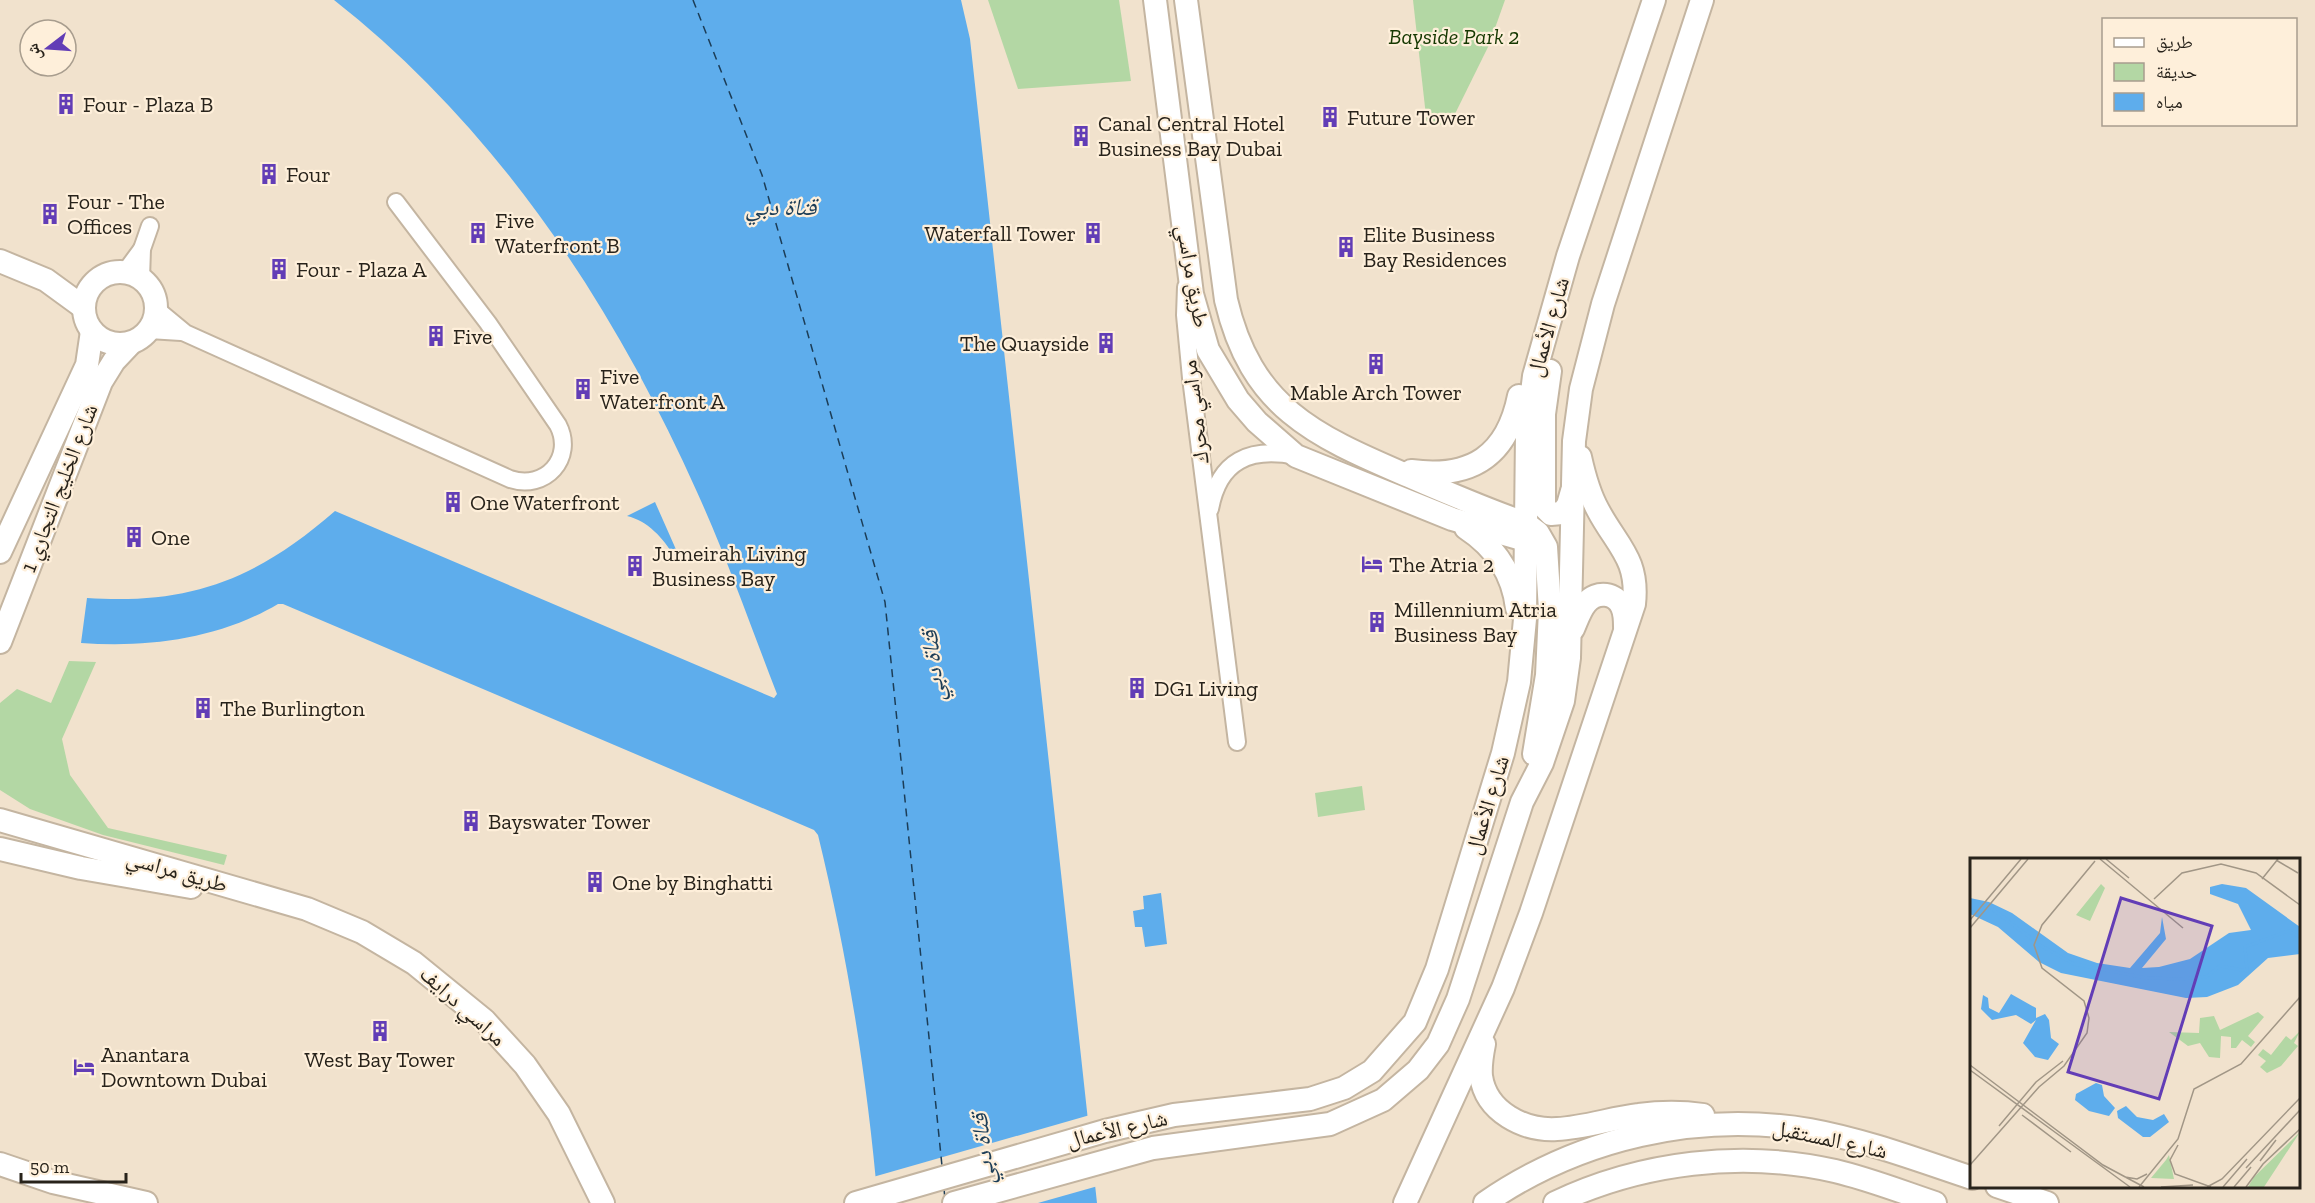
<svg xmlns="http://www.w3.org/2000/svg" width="2315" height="1203" viewBox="0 0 2315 1203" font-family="'Zilla Slab','Noto Naskh Arabic',serif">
	<rect width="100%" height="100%" fill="#f1e2cd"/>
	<g fill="#b3d7a4">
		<polygon points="988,0 1119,0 1131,81 1018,89"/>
		<polygon points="1413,0 1505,0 1489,45 1450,124 1427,125"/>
		<polygon points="69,661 96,662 62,739 70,775 108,828 227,855 224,865 103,835 30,809 0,790 0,703 17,689 51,703"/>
		<polygon points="1362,786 1365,810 1318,817 1315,793"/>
	</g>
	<g fill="#5eadec">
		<path d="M334,0H961L970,39L1097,1203H878C867,1077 848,958 818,835L814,830L283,604H278C219,639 148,648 81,643L87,598C190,605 257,579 335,511L774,698L777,694C751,627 727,558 697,492C613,304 497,128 334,0Z"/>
		<path d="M655,502L678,554L674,556C663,538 648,521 627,516Z"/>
		<polygon points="1161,893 1167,944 1145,947 1142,927 1135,927 1133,911 1144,909 1143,896"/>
	</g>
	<polygon fill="#f1e2cd" points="1090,1115 1098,1186 1038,1203 875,1203 873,1177"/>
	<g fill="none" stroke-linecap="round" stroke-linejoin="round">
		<g stroke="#1c3d57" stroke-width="1.5" stroke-dasharray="8 6" stroke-linecap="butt">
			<polyline points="693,0 762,175 885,602 942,1166"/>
			<polyline points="944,1189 945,1199"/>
		</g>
		<defs>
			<g id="street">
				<polyline points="125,272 142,249"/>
				<polyline points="141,279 142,249 150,226"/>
				<polyline points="1186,287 1185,315 1191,378 1237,742"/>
				<path d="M156,309L185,333L510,479C545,491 575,458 558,425L488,323L396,202"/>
				<polyline points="149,330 181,332"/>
				<path d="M1210,509C1219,460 1250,447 1296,456"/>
			</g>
			<g id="secondary">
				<polyline points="1155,0 1192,294 1208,350 1238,400 1257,422 1296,456 1452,519 1525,540 1538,539"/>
				<path d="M1186,0L1226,300C1251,407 1313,435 1406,475C1446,492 1484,509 1525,523L1538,533L1546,547L1550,610L1547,675L1534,754"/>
				<polyline points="0,261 46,280 83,307"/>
				<circle cx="120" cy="308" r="36"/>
				<polyline points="1550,371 1544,414 1544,507 1551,514 1562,513 1568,505 1572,491"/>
				<path d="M1411,471C1471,479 1507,456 1519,396"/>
				<path d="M1466,528C1495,547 1513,574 1517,608"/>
				<polyline points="0,552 87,365 92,331"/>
				<path d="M1573,629C1577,620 1580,610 1586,603C1597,590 1616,593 1622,607C1625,613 1625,620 1625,627"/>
				<polyline points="0,642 101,382 114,361 131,343"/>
				<polyline points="0,820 307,909 362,932 414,963 484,1020 525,1065 559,1114 603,1203"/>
				<polyline points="0,849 81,868 191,887"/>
				<path d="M1484,1044C1482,1054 1480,1065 1481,1076C1486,1112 1524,1131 1557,1129C1584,1128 1612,1118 1639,1115C1661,1112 1682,1112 1703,1115"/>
				<polyline points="0,1164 53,1182 146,1203"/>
				<polyline points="1997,1186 2047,1203"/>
				<polyline points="856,1203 1105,1131 1174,1115 1310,1099 1344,1088 1372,1071 1415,1022 1437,969 1503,753 1519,682 1525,619 1527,433 1534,376 1568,256 1654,0"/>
				<polyline points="954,1203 1153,1148 1330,1124 1383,1100 1418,1070 1438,1044 1458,999 1522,802 1542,763 1563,701 1569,658 1574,441 1581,389 1603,304 1702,0"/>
				<path d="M1405,1203L1503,988L1531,913L1634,604C1639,559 1617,546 1598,510C1589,494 1584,475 1580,457"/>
				<path d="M1485,1203C1579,1138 1697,1111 1810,1130C1865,1140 1918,1160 1972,1178"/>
				<path d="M1555,1203C1641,1162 1742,1150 1835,1171C1869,1179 1902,1192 1935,1203"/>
			</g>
		</defs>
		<use href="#street" stroke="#c4b5a1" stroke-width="20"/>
		<use href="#secondary" stroke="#c4b5a1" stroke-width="26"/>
		<use href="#street" stroke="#fff" stroke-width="16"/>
		<use href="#secondary" stroke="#fff" stroke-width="22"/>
	</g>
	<defs>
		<symbol id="building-bare" viewBox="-9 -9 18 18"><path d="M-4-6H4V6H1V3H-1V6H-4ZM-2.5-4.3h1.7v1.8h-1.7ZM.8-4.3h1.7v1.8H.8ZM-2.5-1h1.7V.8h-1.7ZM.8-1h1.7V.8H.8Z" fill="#623db6" stroke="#feefda" stroke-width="2.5" paint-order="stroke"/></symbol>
		<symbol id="hotel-bare" viewBox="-9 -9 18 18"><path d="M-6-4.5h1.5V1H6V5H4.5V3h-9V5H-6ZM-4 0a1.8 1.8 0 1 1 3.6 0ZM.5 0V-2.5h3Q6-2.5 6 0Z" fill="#623db6" stroke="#feefda" stroke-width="2.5" paint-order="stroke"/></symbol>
	</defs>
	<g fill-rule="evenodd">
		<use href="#building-bare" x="51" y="89" width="30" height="30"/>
		<use href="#building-bare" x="1315" y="102" width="30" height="30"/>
		<use href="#building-bare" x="1066" y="121" width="30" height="30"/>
		<use href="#building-bare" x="254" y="159" width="30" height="30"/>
		<use href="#building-bare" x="35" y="199" width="30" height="30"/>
		<use href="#building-bare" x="463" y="218" width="30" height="30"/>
		<use href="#building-bare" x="1078" y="218" width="30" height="30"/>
		<use href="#building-bare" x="1331" y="232" width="30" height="30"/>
		<use href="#building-bare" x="264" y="254" width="30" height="30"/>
		<use href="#building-bare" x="421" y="321" width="30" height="30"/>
		<use href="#building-bare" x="1091" y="328" width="30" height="30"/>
		<use href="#building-bare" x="1361" y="349" width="30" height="30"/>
		<use href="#building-bare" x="568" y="374" width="30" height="30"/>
		<use href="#building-bare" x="438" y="487" width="30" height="30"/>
		<use href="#building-bare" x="119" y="522" width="30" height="30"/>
		<use href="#hotel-bare" x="1357" y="549" width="30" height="30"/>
		<use href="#building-bare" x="620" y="551" width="30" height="30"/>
		<use href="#building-bare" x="1362" y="607" width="30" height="30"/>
		<use href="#building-bare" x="1122" y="673" width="30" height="30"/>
		<use href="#building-bare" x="188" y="693" width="30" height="30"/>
		<use href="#building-bare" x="456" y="806" width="30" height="30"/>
		<use href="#building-bare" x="580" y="867" width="30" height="30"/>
		<use href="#building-bare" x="365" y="1016" width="30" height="30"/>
		<use href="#hotel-bare" x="69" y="1052" width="30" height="30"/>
	</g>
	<g text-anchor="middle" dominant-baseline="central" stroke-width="4.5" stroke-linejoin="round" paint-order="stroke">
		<g font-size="22" font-style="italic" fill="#163902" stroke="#feefda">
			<text x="1454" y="36">Bayside Park 2</text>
		</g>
		<g font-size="22" fill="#28231b" stroke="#feefda" text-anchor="start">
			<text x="83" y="104">Four - Plaza B</text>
			<text x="1347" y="117">Future Tower</text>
			<text x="1098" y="123">Canal Central Hotel<tspan x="1098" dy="25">Business Bay Dubai</tspan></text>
			<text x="286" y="174">Four</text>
			<text x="67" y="201">Four - The<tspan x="67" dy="25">Offices</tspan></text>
			<text x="495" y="220">Five<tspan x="495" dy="25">Waterfront B</tspan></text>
			<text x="1076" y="233" text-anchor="end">Waterfall Tower</text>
			<text x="1363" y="234">Elite Business<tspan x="1363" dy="25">Bay Residences</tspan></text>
			<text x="296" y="269">Four - Plaza A</text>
			<text x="453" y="336">Five</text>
			<text x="1089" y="343" text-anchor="end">The Quayside</text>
			<text x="600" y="376">Five<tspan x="600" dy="25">Waterfront A</tspan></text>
			<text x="1376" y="392" text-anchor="middle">Mable Arch Tower</text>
			<text x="470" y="502">One Waterfront</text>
			<text x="151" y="537">One</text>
			<text x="652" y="553">Jumeirah Living<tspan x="652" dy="25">Business Bay</tspan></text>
			<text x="1389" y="564">The Atria 2</text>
			<text x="1394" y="609">Millennium Atria<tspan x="1394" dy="25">Business Bay</tspan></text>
			<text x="1154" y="688">DG1 Living</text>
			<text x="220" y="708">The Burlington</text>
			<text x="488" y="821">Bayswater Tower</text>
			<text x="612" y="882">One by Binghatti</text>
			<text x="101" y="1054">Anantara<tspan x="101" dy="25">Downtown Dubai</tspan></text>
			<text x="380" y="1059" text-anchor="middle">West Bay Tower</text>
		</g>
		<g font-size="22" fill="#28231b" stroke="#feefda">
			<text transform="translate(1193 276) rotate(80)">طريق مراسي</text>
			<text transform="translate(1548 327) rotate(-74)">شارع الأعمال</text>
			<text transform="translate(1195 412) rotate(-97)">مراسي محرك</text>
			<text transform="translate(59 488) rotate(-69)">شارع الخليج التجاري 1</text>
			<text transform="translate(1487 805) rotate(-73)">شارع الأعمال</text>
			<text transform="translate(177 871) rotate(16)">طريق مراسي</text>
			<text transform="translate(463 1006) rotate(42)">مراسي درايف</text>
			<text transform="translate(1117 1129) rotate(-13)">شارع الأعمال</text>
			<text transform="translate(1830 1139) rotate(12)">شارع المستقبل</text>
		</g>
		<g font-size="24" font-style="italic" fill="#1c3d57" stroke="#feefda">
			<text x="781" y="206">قناة دبي</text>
			<text transform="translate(932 666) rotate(-96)">قناة دبي</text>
			<text transform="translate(982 1149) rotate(-96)">قناة دبي</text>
		</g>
	</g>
	<g transform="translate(1970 858)">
		<rect width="330" height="330" fill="#f1e2cd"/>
		<path d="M131,26L135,30L120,63L106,57ZM288,154L294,159L278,178L285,184L281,189L272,182L266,190H261V179L251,178L250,200L239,199L230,185L218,188L199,174L229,175L230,160L244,158L250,172ZM330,173L324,185L328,188L311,208L297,215L290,209L296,203L288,197L293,191L301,197L316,178L321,182ZM330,274L294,329H278L284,319ZM199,297L204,321L181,320L196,302Z" fill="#b3d7a4"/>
		<path d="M252,26L276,30L330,69V96L298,100L268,127L237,139L216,140L91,115L69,104L28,69L0,56V40L19,44L42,55L98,95L127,105L160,110L190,75L192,59L196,81L172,110L189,109L220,101L259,75L281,72L268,46L240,36V29ZM41,136L66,150V160L75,156L79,162L81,180L89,186L78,202L65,199L53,185L66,162L61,166L46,157L22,162L11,151L13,137L18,140L19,150L29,155ZM126,225L132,227L134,238L145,250L139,258L119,253L105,242L106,236ZM156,248L167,259L183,262L194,256L199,264L180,279H173L148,260L147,253Z" fill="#5eadec"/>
		<path fill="none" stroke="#5eadec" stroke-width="3" d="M21,50L62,81M68,86L104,106L176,120L211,121L236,119L250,108L277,113L275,89L318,73L330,79"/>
		<path fill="none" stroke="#a19686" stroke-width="1.5" d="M130,1L213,70M136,1L159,20M306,2L328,15M292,21L308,1M184,41L212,15L251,6L286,15L330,47M0,62L51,1M0,70L58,1M0,207L133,307L174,329M0,212L160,329M52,257L101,294M29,268L66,224L93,203M208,287L200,302L205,316L241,329M290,303L306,282M0,307L69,229L94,208L117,175L119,160L114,143L72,110L64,87L72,67L125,3M276,310L330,252M155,319L167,321L177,316M169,329L208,281L224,231L271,206L330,139M191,329L223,327M237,329L252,321L330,240M253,329L277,301M264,329L281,309M276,329L293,306L330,271"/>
		<path fill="#623db6" fill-opacity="0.15" stroke="#623db6" stroke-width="3" d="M151,40L242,68L189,241L98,214Z"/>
		<rect width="330" height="330" fill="none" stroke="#28231b" stroke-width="3"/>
	</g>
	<rect x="2102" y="18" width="195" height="108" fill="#feefda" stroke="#a89d8e" stroke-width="1.5"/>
	<rect x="2114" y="38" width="30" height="9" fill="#ffffff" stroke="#a89d8e" stroke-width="1.5"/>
	<text x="2156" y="48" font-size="18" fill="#28231b">طريق</text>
	<rect x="2114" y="63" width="30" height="18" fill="#b3d7a4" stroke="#a89d8e" stroke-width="1.5"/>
	<text x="2156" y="78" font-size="18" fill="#28231b">حديقة</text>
	<rect x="2114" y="93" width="30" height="18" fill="#5eadec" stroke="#a89d8e" stroke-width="1.5"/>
	<text x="2156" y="108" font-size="18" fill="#28231b">مياه</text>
	<g transform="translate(48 48) rotate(253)"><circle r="28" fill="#feefda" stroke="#a89d8e" stroke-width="1.5"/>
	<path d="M0-4.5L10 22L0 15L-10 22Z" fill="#623db6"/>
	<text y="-9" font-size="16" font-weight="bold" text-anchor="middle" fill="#28231b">ش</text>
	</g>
	<path d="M21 1173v9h105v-9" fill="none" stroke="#28231b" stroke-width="3"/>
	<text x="30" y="1173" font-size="18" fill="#28231b" stroke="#feefda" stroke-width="4.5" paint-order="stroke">50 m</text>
</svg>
